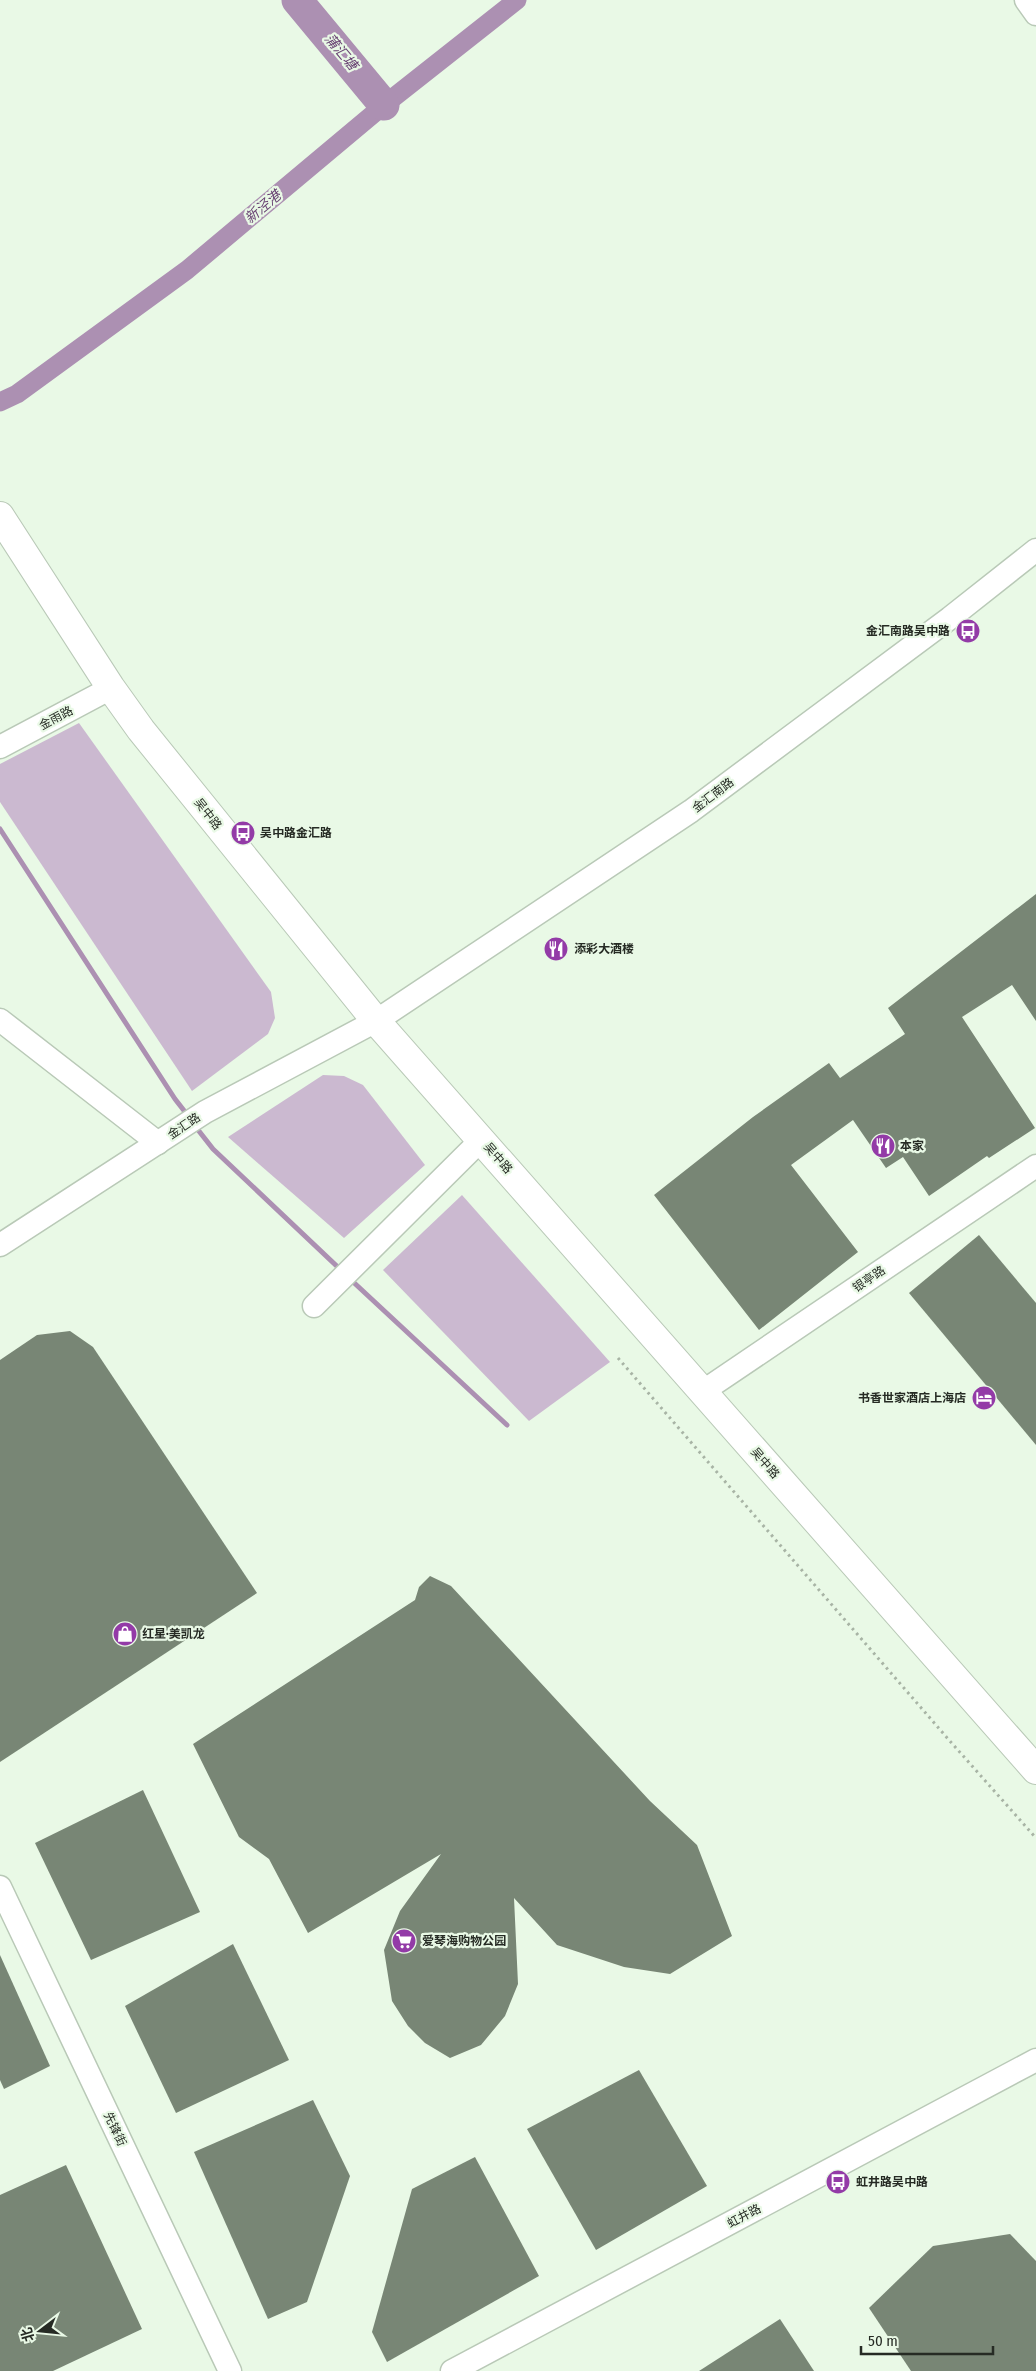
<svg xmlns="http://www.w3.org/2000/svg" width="1036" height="2371" viewBox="0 0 1036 2371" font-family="'Fira Sans Condensed','Noto Sans SC',sans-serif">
	<rect width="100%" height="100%" fill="#e9f9e6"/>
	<g fill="#cbb9d0">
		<polygon points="79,723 271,992 275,1018 268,1034 192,1091 0,802 0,764"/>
		<polygon points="323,1075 344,1076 363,1085 425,1165 344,1238 228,1137"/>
		<polygon points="462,1195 610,1362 529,1421 383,1270"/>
	</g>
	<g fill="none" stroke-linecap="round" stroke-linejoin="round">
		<g stroke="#ac90b2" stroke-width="5">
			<polyline points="0,829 175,1099 189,1117"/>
			<polyline points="195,1126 213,1149 342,1271"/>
			<polyline points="350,1279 507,1425"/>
		</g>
		<polyline stroke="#ac90b2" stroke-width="19" points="0,402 17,394 187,270 384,105 517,0"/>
		<polyline stroke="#ac90b2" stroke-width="31" points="297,0 384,105"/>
	</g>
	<g fill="#788675">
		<polygon points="1036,894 1036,1021 1012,985 962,1017 1035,1128 989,1158 987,1156 929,1196 903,1157 886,1168 853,1120 791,1165 858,1252 759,1330 654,1195 753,1117 829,1063 840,1078 905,1034 888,1008"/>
		<polygon points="979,1235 1036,1303 1036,1445 909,1293"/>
		<polygon points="70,1331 93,1347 257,1593 0,1762 0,1360 37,1335"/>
		<polygon points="430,1576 451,1586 650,1801 697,1845 732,1936 670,1974 624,1967 557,1945 514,1898 518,1984 505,2016 481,2045 450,2058 425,2043 408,2026 392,2001 384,1950 400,1911 441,1854 308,1933 269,1859 239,1837 193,1744 415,1600 419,1587"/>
		<polygon points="143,1790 200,1912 91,1960 35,1843"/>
		<polygon points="233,1944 289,2060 176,2113 125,2006"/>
		<polygon points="0,1955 50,2066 4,2089 0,2080"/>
		<polygon points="639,2070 707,2186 596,2250 527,2129"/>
		<polygon points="313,2100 350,2176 307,2302 268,2319 194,2152"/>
		<polygon points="475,2157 539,2276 387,2362 372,2332 412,2189"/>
		<polygon points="66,2165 142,2329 53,2371 0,2371 0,2195"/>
		<polygon points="1010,2234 1036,2261 1036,2371 911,2371 869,2308 933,2246"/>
		<polygon points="780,2319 814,2371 699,2371"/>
	</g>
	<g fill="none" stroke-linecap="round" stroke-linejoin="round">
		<defs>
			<g id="minor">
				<polyline points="1026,0 1036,14"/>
				<polyline points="0,747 111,688"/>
				<polyline points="0,1020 158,1143"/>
				<polyline points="0,1245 205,1112 376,1021 691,811 950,618 1036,550"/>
				<polyline points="314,1306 482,1139"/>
				<polyline points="702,1392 1036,1166"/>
				<polyline points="0,1887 230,2371"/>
				<polyline points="452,2371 1036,2060"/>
			</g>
			<polyline id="major" points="0,516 111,688 141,730 376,1021 1036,1770"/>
		</defs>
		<use href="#minor" stroke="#b9c9b7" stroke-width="25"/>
		<use href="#major" stroke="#b9c9b7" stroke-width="30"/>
		<polyline stroke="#a8b4a5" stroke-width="3" stroke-dasharray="2.5 4" stroke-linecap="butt" points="618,1358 949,1740 1036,1838"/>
		<use href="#minor" stroke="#fff" stroke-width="22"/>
		<use href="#major" stroke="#fff" stroke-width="28"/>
	</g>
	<defs>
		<symbol id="bus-disc" viewBox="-11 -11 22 22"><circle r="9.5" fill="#933ba7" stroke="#e9f9e6"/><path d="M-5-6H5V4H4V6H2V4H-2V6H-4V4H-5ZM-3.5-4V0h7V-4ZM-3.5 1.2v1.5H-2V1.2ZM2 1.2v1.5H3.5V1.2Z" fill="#fff"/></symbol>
		<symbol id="restaurant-disc" viewBox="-11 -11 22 22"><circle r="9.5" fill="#933ba7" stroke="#e9f9e6"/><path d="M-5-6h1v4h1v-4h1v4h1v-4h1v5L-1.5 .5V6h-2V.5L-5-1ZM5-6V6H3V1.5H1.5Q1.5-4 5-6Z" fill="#fff"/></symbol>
		<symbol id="hotel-disc" viewBox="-11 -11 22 22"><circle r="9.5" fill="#933ba7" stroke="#e9f9e6"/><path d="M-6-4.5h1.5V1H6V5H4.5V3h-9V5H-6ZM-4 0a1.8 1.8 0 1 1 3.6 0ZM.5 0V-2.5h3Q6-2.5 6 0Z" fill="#fff"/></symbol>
		<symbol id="shop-disc" viewBox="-11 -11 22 22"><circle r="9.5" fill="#933ba7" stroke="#e9f9e6"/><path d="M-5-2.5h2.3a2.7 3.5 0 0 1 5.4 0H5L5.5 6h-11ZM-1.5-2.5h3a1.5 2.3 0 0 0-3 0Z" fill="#fff"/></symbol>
		<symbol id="supermarket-disc" viewBox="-11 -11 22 22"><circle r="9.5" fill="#933ba7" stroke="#e9f9e6"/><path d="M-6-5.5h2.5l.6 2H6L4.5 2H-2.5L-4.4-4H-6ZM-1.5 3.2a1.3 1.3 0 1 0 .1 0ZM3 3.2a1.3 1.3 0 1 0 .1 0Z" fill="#fff"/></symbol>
	</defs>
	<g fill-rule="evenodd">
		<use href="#bus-disc" x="954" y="617" width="28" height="28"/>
		<use href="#bus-disc" x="229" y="819" width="28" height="28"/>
		<use href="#restaurant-disc" x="542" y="935" width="28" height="28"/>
		<use href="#restaurant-disc" x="869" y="1132" width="28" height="28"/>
		<use href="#hotel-disc" x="970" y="1384" width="28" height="28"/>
		<use href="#shop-disc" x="111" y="1620" width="28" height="28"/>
		<use href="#supermarket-disc" x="390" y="1927" width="28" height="28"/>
		<use href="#bus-disc" x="824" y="2168" width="28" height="28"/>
	</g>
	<g text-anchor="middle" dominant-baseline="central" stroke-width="4.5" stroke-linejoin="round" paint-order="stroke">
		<g font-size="12" font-weight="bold" fill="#262b24" stroke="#e9f9e6" text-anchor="start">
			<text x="950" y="631" text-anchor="end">金汇南路吴中路</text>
			<text x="260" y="833">吴中路金汇路</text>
			<text x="574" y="949">添彩大酒楼</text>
			<text x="900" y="1146">本家</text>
			<text x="966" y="1398" text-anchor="end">书香世家酒店上海店</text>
			<text x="142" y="1634">红星·美凯龙</text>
			<text x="422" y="1941">爱琴海购物公园</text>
			<text x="856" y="2182">虹井路吴中路</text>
		</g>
		<g font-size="12" fill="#262b24" stroke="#e9f9e6">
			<text transform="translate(56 718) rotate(-28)">金雨路</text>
			<text transform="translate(713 795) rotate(-37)">金汇南路</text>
			<text transform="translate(208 814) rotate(52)">吴中路</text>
			<text transform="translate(184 1126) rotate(-34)">金汇路</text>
			<text transform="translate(498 1158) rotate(49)">吴中路</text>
			<text transform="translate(869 1279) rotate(-34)">银亭路</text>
			<text transform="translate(765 1463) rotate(49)">吴中路</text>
			<text transform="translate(115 2129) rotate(65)">先锋街</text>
			<text transform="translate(744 2216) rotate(-28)">虹井路</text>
		</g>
		<g font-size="14" font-style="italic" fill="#694373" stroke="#e9f9e6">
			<text transform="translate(341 52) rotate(50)">蒲汇塘</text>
			<text transform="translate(263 207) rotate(-40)">新泾港</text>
		</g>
	</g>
	<g transform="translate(40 2331) rotate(254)" stroke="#e9f9e6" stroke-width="4" paint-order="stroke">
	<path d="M0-4L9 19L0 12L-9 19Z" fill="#262b24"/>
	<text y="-8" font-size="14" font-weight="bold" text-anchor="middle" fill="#262b24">北</text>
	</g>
	<path d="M861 2346v8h132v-8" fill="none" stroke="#262b24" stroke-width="2.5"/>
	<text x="868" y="2346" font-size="15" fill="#262b24" stroke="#e9f9e6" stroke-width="4" paint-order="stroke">50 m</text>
</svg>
